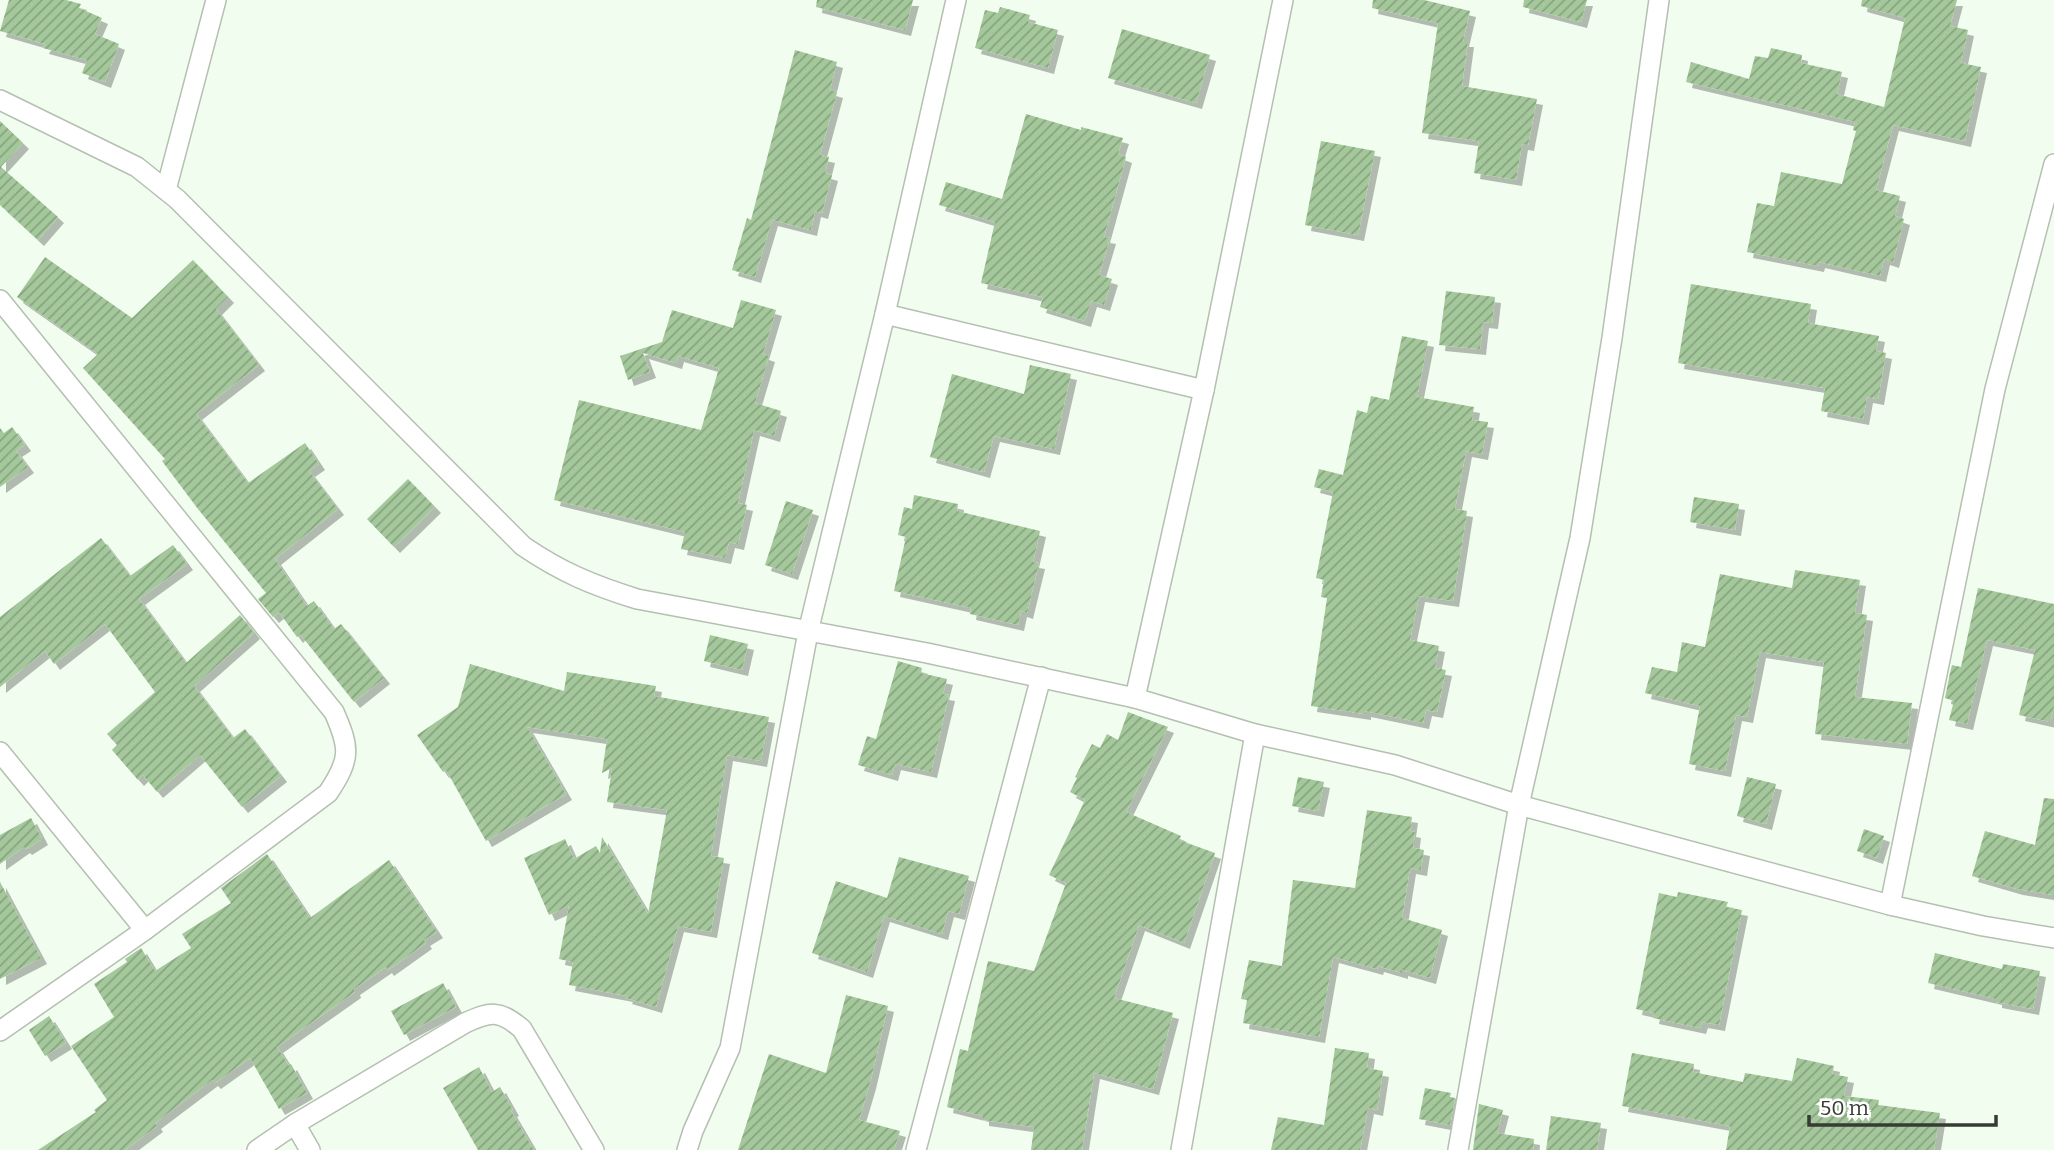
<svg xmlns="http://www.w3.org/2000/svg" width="2054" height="1150" viewBox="0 0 2054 1150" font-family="Bitter,serif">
	<defs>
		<pattern id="building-hatch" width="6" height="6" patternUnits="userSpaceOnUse" patternTransform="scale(1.75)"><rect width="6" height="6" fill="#a4c89b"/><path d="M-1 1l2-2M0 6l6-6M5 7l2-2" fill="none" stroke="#86a47f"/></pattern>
		<filter id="shadow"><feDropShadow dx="6" dy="6" stdDeviation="0" flood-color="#0004"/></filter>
	</defs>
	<rect width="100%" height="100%" fill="#f1fdee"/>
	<g fill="url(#building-hatch)" filter="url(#shadow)">
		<polygon points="9,0 66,0 81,4 79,8 102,18 95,34 119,44 105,82 82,73 87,60 43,48 45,44 0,31"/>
		<polygon points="817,0 913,0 905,30 816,7"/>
		<polygon points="1373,0 1424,0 1470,11 1463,41 1468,41 1462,86 1537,99 1528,145 1522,144 1516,180 1474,173 1479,141 1422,133 1438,23 1372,8"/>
		<polygon points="1524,0 1587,0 1581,22 1523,7"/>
		<polygon points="1862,0 1957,0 1950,26 1968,30 1961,63 1981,67 1965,141 1893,125 1876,190 1900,196 1895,216 1904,219 1893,262 1884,259 1880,276 1819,262 1818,266 1747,252 1757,203 1774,206 1781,172 1842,184 1856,131 1853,130 1855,122 1686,82 1691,62 1749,79 1755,56 1768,58 1771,48 1802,55 1801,63 1842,72 1837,94 1884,107 1905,18 1861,6"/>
		<polygon points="1000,7 1030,15 1028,22 1058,30 1048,68 975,48 985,10 998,13"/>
		<polygon points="1122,29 1210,55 1196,103 1108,78"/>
		<polygon points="795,50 837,62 830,90 837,92 820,155 829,157 825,173 832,175 822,213 815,211 811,230 772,220 755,277 732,270 747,218 751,220"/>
		<polygon points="1026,114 1081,130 1081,127 1123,138 1118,154 1126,157 1104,237 1110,238 1099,275 1112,279 1104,305 1091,301 1085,321 1040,307 1043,297 981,283 995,222 939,205 946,182 1002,199"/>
		<polygon points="0,121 23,143 1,167 58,217 38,240 0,205"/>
		<polygon points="1321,141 1375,151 1358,235 1305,225"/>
		<polygon points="45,257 132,318 193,260 228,297 216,309 259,365 196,414 248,483 305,443 319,464 309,471 338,509 275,559 307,606 314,601 334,629 341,624 384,678 354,702 300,634 297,637 279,612 273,617 258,599 266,593 198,509 162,461 165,459 83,368 98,354 17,297"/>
		<polygon points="1691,284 1811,304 1808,323 1879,336 1876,351 1886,353 1878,399 1867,397 1863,419 1821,411 1825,388 1678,363"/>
		<polygon points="1446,291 1495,297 1492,323 1483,322 1480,349 1439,345"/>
		<polygon points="741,300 776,310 763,354 769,356 755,403 781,411 774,436 754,430 738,503 747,505 738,544 729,542 725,558 681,549 685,532 554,500 579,400 701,430 719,368 678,356 676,363 643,353 650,372 628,380 620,356 662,342 672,310 733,328"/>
		<polygon points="1402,336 1428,341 1417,397 1474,407 1472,420 1488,422 1482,454 1466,451 1455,509 1467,511 1453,601 1419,596 1410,640 1439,646 1435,668 1446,670 1437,712 1426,710 1423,723 1365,711 1365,714 1311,706 1327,598 1321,597 1324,580 1316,578 1333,492 1314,487 1319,469 1343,475 1357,410 1367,413 1371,396 1389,400"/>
		<polygon points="1030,365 1071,374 1054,449 994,436 984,472 930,457 952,374 1024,394"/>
		<polygon points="12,427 25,445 16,451 28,467 0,487 0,428 4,433"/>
		<polygon points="408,479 435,507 394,547 367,519"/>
		<polygon points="914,495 958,504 957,511 1040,531 1033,562 1039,563 1027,613 1021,611 1018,625 970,614 971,608 894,591 906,537 898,535 904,507 912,509"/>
		<polygon points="1694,497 1739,504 1735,530 1690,522"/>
		<polygon points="786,501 813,510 792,574 765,565"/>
		<polygon points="101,538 130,576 173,545 187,564 139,599 186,663 240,615 254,633 194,686 233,738 245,729 281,776 242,807 200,755 157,792 143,775 138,780 112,750 117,745 107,734 155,692 105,624 54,664 45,651 0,687 0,617"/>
		<polygon points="1795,570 1860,580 1855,613 1867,615 1855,697 1912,703 1907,744 1815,734 1824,662 1760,652 1747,717 1736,715 1725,771 1689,764 1700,706 1645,693 1652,667 1677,672 1682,642 1705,647 1720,574 1792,588"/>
		<polygon points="1978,588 2054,604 2054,707 2050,722 2019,715 2035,650 1987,640 1967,724 1949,720 1954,701 1945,698 1950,673 1952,665 1961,667"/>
		<polygon points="710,635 748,644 742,670 704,661"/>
		<polygon points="898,661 922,668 921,673 947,679 943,694 949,695 931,772 895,764 892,775 858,765 867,736 876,739"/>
		<polygon points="470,664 564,691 567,672 656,686 654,696 769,717 761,761 727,755 711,856 724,858 711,932 678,926 656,1007 626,998 627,996 569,985 573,962 559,959 569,906 549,915 524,858 565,839 574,859 596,846 600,853 602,837 648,914 667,810 607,802 612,768 602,773 607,739 527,727 566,794 486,841 446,770 443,772 417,735 458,707"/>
		<polygon points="1128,712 1168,727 1126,812 1181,836 1179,840 1215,853 1184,943 1139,925 1114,998 1173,1013 1153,1089 1094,1073 1082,1150 1031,1150 1034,1127 983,1120 983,1116 947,1107 960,1049 968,1051 988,961 1034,971 1066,883 1049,875 1085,800 1070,792 1077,778 1075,777 1092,744 1100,748 1107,734 1118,740"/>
		<polygon points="1298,777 1324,782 1318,811 1292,806"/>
		<polygon points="1747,777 1776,784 1766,824 1737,816"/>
		<polygon points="2044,798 2054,799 2054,895 2017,889 1972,876 1985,831 2035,845"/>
		<polygon points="1367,810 1412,817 1410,831 1415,832 1413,848 1424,850 1421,870 1410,868 1402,918 1442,930 1430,978 1402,970 1402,973 1378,966 1377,969 1333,957 1319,1037 1243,1023 1247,1000 1241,999 1249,960 1282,966 1293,880 1355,888"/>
		<polygon points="31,818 42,839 26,849 24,847 0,864 0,835"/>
		<polygon points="1864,829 1884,836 1877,858 1857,851"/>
		<polygon points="267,854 310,918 389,860 437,932 424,940 426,943 388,970 386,967 354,989 355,992 277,1047 289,1066 291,1064 307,1093 279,1109 250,1058 215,1083 212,1080 155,1123 157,1126 125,1150 38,1150 96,1112 94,1110 107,1100 71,1046 114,1017 94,984 127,962 125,959 141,948 155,971 191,948 182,934 231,903 221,888"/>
		<polygon points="899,857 969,876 959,914 948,911 942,934 884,916 867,972 812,953 836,881 887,898"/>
		<polygon points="0,882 41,958 0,979"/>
		<polygon points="1678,892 1728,902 1726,907 1742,910 1719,1025 1702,1022 1700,1028 1653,1018 1654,1013 1636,1009 1659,893 1677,897"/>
		<polygon points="1935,953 2002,969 2003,964 2040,971 2033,1009 1996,1002 1996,999 1928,983"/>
		<polygon points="443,983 456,1007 404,1035 391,1011"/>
		<polygon points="846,995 888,1006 870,1083 859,1120 900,1131 894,1150 738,1150 769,1054 826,1073"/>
		<polygon points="49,1016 66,1043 45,1056 29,1030"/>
		<polygon points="1335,1048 1369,1053 1367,1068 1383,1071 1377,1110 1368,1108 1360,1150 1271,1150 1278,1117 1324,1125"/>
		<polygon points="1632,1053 1694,1064 1693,1072 1743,1082 1745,1073 1792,1081 1797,1058 1834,1066 1832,1074 1848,1077 1844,1096 1879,1100 1878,1105 1940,1113 1934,1150 1726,1150 1730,1126 1622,1106"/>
		<polygon points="479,1067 492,1092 500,1087 513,1110 511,1111 534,1150 478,1150 443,1088"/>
		<polygon points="1425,1088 1451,1093 1450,1097 1455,1098 1450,1125 1419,1119"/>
		<polygon points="1479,1104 1503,1110 1497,1133 1534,1139 1533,1150 1473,1150"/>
		<polygon points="1551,1116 1601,1123 1597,1150 1546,1150"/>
	</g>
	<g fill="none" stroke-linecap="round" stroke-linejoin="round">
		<defs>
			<g id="street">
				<path d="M0,100L137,167L177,199L523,546C561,572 592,585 637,599L927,653L1135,698L1255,734L1395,765L1519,805L1890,905L1983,926L2054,938"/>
				<polyline points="166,190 216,0"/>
				<path d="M0,300L334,712C350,748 351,759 328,793L145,930L0,1031"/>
				<polyline points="885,314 956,0"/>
				<polyline points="1135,698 1204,390 1283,0"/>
				<polyline points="0,752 145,930"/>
				<polyline points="1890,905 1995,389 2054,164"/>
				<polyline points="257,1150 295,1124"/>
				<path d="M310,1150L295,1124L465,1023C491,1011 500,1010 522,1029L594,1150"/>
				<polyline points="687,1150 693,1131 730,1048 808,632 885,314 1204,390"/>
				<polyline points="916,1150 1041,677"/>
				<polyline points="1181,1150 1255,734"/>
				<polyline points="1458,1150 1519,805 1580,538 1612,338 1659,0"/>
			</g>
		</defs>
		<use href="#street" stroke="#b5bfb2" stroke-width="22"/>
		<use href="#street" stroke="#fff" stroke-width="19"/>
	</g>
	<path d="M1809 1115v10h187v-10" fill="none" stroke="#373b35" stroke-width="3.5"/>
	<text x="1820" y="1115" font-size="21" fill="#373b35" stroke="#ffffff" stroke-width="5" paint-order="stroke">50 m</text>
</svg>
